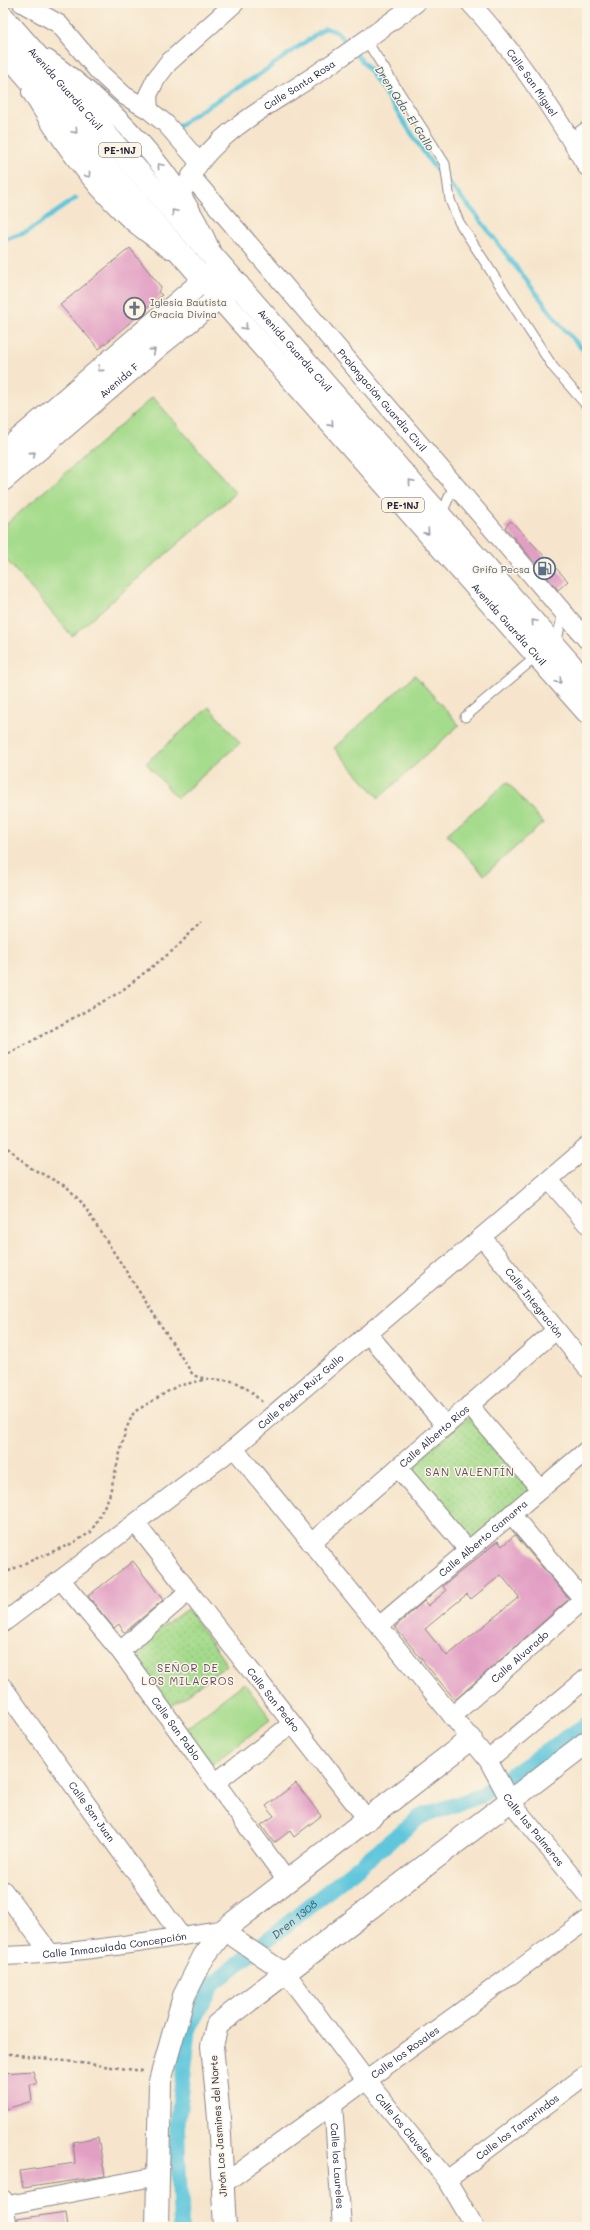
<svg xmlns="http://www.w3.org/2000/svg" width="590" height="2230" viewBox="0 0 590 2230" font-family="Mali,sans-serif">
	<defs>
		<pattern id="park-dots" width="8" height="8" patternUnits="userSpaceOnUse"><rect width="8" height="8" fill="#a5db8c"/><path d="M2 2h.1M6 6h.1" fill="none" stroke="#8ebc7a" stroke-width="1.8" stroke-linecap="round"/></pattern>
	</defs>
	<rect width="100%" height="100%" fill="#fcf5e5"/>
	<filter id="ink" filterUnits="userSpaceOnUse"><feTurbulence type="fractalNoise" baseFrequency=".025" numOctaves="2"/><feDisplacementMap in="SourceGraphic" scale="8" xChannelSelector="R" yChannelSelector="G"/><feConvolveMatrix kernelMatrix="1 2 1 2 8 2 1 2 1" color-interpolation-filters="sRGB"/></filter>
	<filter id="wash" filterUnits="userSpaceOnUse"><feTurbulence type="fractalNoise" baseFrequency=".012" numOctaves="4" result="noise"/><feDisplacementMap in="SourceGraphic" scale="16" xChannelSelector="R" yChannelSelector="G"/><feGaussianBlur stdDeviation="0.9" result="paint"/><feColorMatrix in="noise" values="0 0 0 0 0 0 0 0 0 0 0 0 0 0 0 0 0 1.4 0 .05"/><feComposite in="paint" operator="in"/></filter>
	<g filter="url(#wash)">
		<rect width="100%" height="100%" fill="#f6e5cc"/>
		<g fill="#a5db8c" stroke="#647e64">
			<polygon points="153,397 236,493 72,636 3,556 3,527"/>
			<polygon points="415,675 459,725 379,798 334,748"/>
			<polygon points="209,707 240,743 177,798 146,763"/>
			<polygon points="507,782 543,823 484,875 447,834"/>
			<polygon points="244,1683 271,1719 211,1765 184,1729"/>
		</g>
		<g fill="url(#park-dots)" stroke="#647e64">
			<polygon points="469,1417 531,1489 468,1542 405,1469"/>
			<polygon points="187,1609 227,1665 168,1709 127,1653"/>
		</g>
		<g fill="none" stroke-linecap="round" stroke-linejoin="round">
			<g stroke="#5fc6dc" stroke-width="4.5">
				<polyline points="355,53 368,68 431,163 474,212 562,327 587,354"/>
				<polyline points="176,129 192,116 260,74 325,28 337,32 350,47"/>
				<polyline points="3,240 27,232 76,198"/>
			</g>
			<path stroke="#5fc6dc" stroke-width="16" id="s1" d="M181,2227L177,2128L189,2027L214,1983L420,1817L480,1796L587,1724"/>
		</g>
		<g id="blocks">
			<g fill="#e29fc4" fill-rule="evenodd">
				<polygon points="130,248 161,287 158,292 162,295 99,349 60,305"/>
				<polygon points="511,521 568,581 558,590 505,527"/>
				<path d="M515,1535L569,1599L455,1700L395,1627L424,1601L428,1606L446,1591L443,1586L498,1541L502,1546ZM501,1575L519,1597L447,1656L425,1629L467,1594L471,1599Z"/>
				<polygon points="133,1561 163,1600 124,1633 119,1624 114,1628 88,1596"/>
				<polygon points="296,1783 321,1816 294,1837 290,1831 274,1843 261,1825 274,1816 266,1806"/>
				<polygon points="33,2071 37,2084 30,2084 32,2101 3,2110 3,2073"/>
				<polygon points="98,2137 105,2176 23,2188 20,2171 75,2163 73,2142"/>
				<polygon points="66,2212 68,2227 18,2227 17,2219"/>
			</g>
		</g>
	</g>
	<g filter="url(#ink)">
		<use href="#blocks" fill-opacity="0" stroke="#8c8484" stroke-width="1"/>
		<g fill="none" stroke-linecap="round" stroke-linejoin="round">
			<defs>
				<g id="service">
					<polyline points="366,40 445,164 450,200 459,222 553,367 587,406"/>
					<polyline points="441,516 454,485"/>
					<polyline points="556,645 563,612"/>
					<polyline points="465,717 537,656"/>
				</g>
				<g id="minor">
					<polyline points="22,3 59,24 99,72 125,96 149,110 166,124 199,162"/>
					<path id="s2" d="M470,3C513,49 555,113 587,167"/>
					<path d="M47,59C114,106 177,172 210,248"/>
					<path d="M31,92C57,136 87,178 123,213C137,227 154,238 169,249"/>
					<polyline points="149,110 148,95 156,79 168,63 235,3"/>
					<polyline points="572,142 587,131"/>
					<path id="s3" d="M191,176C218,130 272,104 315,75C349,52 383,28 416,3"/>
					<path id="s4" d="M181,195L191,176L587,640"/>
					<polyline points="549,1180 587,1224"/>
					<path id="s5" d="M482,1237L587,1368"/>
					<polyline points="369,1335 446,1426"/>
					<polyline points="469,1405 540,1489"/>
					<path id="s6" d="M234,1448L488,1760L510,1801L587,1895"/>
					<polyline points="398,1468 468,1550"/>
					<polyline points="511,1514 587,1604"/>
					<path id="s7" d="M136,1524L367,1819"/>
					<path id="s8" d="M311,1543L556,1330"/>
					<path id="s9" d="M61,1580L120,1651L287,1881"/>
					<path id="s10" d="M3,1623L234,1448L587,1147"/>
					<path id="s11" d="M379,1626L587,1450"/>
					<polyline points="120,1651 188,1592"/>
					<path id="s12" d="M3,1687L181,1936"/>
					<path id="s13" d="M452,1716L587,1597"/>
					<polyline points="488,1760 587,1678"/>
					<polyline points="216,1782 292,1724"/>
					<polyline points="3,1890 50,1953"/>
					<path id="s14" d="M3,1956C77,1954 152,1941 225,1929L234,1938L286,1973L366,2080L447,2180L475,2227"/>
					<path id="s15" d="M333,2104L342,2227"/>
					<path id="s16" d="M447,2180L587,2074"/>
					<path id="s17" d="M222,2185L587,1920"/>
					<polyline points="3,2199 8,2227"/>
					<polyline points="3,2206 158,2176"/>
				</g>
				<g id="tertiary">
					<polyline points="3,453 219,267"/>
					<path id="s18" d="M3,480L161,344L237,283"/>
					<polyline points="157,2227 160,2081 184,1996 204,1956 225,1929 471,1739"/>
					<polyline points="225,2227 219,2118 212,2046 217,2025 587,1742"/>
				</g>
				<g id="trunk">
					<path id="s19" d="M3,17L587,683"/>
					<path id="s20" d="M3,49L219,297L587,712"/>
				</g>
			</defs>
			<use href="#service" stroke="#8c8484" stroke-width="11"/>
			<use href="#minor" stroke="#8c8484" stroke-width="20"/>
			<use href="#tertiary" stroke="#8c8484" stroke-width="24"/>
			<use href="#trunk" stroke="#8c8484" stroke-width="24"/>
			<g stroke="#8c8484" stroke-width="2.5" stroke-dasharray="3 3" stroke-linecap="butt">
				<polyline points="3,1057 120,992 176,948 201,922"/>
				<path d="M3,1144L31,1168L67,1187L82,1203L193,1375C209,1382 223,1378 235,1382C246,1386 254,1395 263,1403"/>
				<polyline points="3,1574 23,1564 73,1543 91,1532 109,1497 126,1429 134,1412 177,1386 204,1380"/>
				<polyline points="3,2053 143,2071"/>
			</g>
			<use href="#service" stroke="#fff" stroke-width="9"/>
			<use href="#minor" stroke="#fff" stroke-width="18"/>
			<use href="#tertiary" stroke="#fff" stroke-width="22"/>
			<use href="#trunk" stroke="#fff" stroke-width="22"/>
		</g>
		<defs><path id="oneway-chevron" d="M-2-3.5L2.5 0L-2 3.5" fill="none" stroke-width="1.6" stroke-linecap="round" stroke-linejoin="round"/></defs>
		<g stroke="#9c9ca7">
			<use href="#oneway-chevron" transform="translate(75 131) rotate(49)"/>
			<use href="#oneway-chevron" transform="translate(160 166) rotate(-130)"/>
			<use href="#oneway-chevron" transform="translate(88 175) rotate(52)"/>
			<use href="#oneway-chevron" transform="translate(174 212) rotate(-131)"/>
			<use href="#oneway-chevron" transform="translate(245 327) rotate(48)"/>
			<use href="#oneway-chevron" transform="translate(153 351) rotate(-41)"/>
			<use href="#oneway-chevron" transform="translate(100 369) rotate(139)"/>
			<use href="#oneway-chevron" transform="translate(331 424) rotate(48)"/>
			<use href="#oneway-chevron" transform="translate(33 454) rotate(-41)"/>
			<use href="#oneway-chevron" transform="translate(411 482) rotate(-131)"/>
			<use href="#oneway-chevron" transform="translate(427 532) rotate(48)"/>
			<use href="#oneway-chevron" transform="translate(534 622) rotate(-131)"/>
			<use href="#oneway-chevron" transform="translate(559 681) rotate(48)"/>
		</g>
	</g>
	<defs>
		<symbol id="church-ring" viewBox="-11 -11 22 22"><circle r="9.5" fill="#fcf5e5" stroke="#6b7280" stroke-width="1.5"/><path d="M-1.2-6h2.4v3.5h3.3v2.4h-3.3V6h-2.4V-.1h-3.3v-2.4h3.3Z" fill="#6b7280"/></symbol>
		<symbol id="fuel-ring" viewBox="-11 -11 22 22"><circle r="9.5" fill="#fcf5e5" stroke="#5c6f8a" stroke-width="1.5"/><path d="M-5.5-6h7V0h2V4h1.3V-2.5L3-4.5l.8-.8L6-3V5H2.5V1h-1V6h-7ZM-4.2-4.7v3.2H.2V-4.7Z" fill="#5c6f8a"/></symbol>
	</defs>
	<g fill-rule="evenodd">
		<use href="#church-ring" x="122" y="296" width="25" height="25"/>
		<use href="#fuel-ring" x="532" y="556" width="25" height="25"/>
	</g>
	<g text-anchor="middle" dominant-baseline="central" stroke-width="3" stroke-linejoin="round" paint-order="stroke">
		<g fill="#fcf5e5" stroke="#63616e" stroke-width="1">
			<rect x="99" y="143" width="42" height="14" rx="3"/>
			<rect x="382" y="498" width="42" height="14" rx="3"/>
		</g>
		<g font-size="9" font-weight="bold" fill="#22223b">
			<text x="120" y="150">PE-1NJ</text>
			<text x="403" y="505">PE-1NJ</text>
		</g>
		<g font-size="10" fill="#22223b" stroke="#fcf5e5">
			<text stroke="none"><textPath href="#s2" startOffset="101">Calle San Miguel</textPath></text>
			<text stroke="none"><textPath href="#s3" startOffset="143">Calle Santa Rosa</textPath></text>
			<text stroke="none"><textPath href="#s19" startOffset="95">Avenida Guardia Civil</textPath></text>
			<text stroke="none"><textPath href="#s19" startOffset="443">Avenida Guardia Civil</textPath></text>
			<text stroke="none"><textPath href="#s18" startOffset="153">Avenida F</textPath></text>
			<text stroke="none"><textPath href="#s4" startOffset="316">Prolongación Guardia Civil</textPath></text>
			<text stroke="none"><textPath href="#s20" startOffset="766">Avenida Guardia Civil</textPath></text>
			<text stroke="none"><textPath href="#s5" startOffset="84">Calle Integración</textPath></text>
			<text stroke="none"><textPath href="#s10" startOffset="377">Calle Pedro Ruiz Gallo</textPath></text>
			<text stroke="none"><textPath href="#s8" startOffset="163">Calle Alberto Ríos</textPath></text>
			<text stroke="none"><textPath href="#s11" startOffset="136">Calle Alberto Gamarra</textPath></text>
			<text stroke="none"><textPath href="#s13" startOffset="90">Calle Alvarado</textPath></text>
			<text stroke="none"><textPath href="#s7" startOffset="223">Calle San Pedro</textPath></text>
			<text stroke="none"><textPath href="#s9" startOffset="188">Calle San Pablo</textPath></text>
			<text stroke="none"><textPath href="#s12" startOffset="153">Calle San Juan</textPath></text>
			<text stroke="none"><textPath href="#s6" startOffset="486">Calle las Palmeras</textPath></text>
			<text stroke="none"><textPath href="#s14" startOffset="112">Calle Inmaculada Concepción</textPath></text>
			<text stroke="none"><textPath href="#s17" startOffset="226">Calle los Rosales</textPath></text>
			<text transform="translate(218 2126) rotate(-94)">Jirón Los Jasmines del Norte</text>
			<text stroke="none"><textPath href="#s14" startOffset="494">Calle los Claveles</textPath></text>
			<text stroke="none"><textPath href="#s16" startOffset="88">Calle los Tamarindos</textPath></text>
			<text stroke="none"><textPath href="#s15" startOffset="62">Calle los Laureles</textPath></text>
		</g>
		<g font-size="10" fill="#5b616d" stroke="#fcf5e5" text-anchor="start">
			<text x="150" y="302">Iglesia Bautista<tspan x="150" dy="12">Gracia Divina</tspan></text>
		</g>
		<g font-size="10" fill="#4e5e75" stroke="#fcf5e5" text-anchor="end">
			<text x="530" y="569">Grifo Pecsa</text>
		</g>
		<g font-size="11" font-style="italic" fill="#375b73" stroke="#fcf5e5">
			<text transform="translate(405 108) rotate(57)">Dren Qda. El Gallo</text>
			<text stroke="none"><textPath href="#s1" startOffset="354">Dren 1308</textPath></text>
		</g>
		<g font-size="11" letter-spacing="1" fill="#654e6b" stroke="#fcf5e5">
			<text x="470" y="1471">SAN VALENTÍN</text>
			<text x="188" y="1667">SEÑOR DE<tspan x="188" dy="13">LOS MILAGROS</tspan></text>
		</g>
	</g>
	<rect width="590" height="2230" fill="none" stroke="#fcf5e5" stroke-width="16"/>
</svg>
